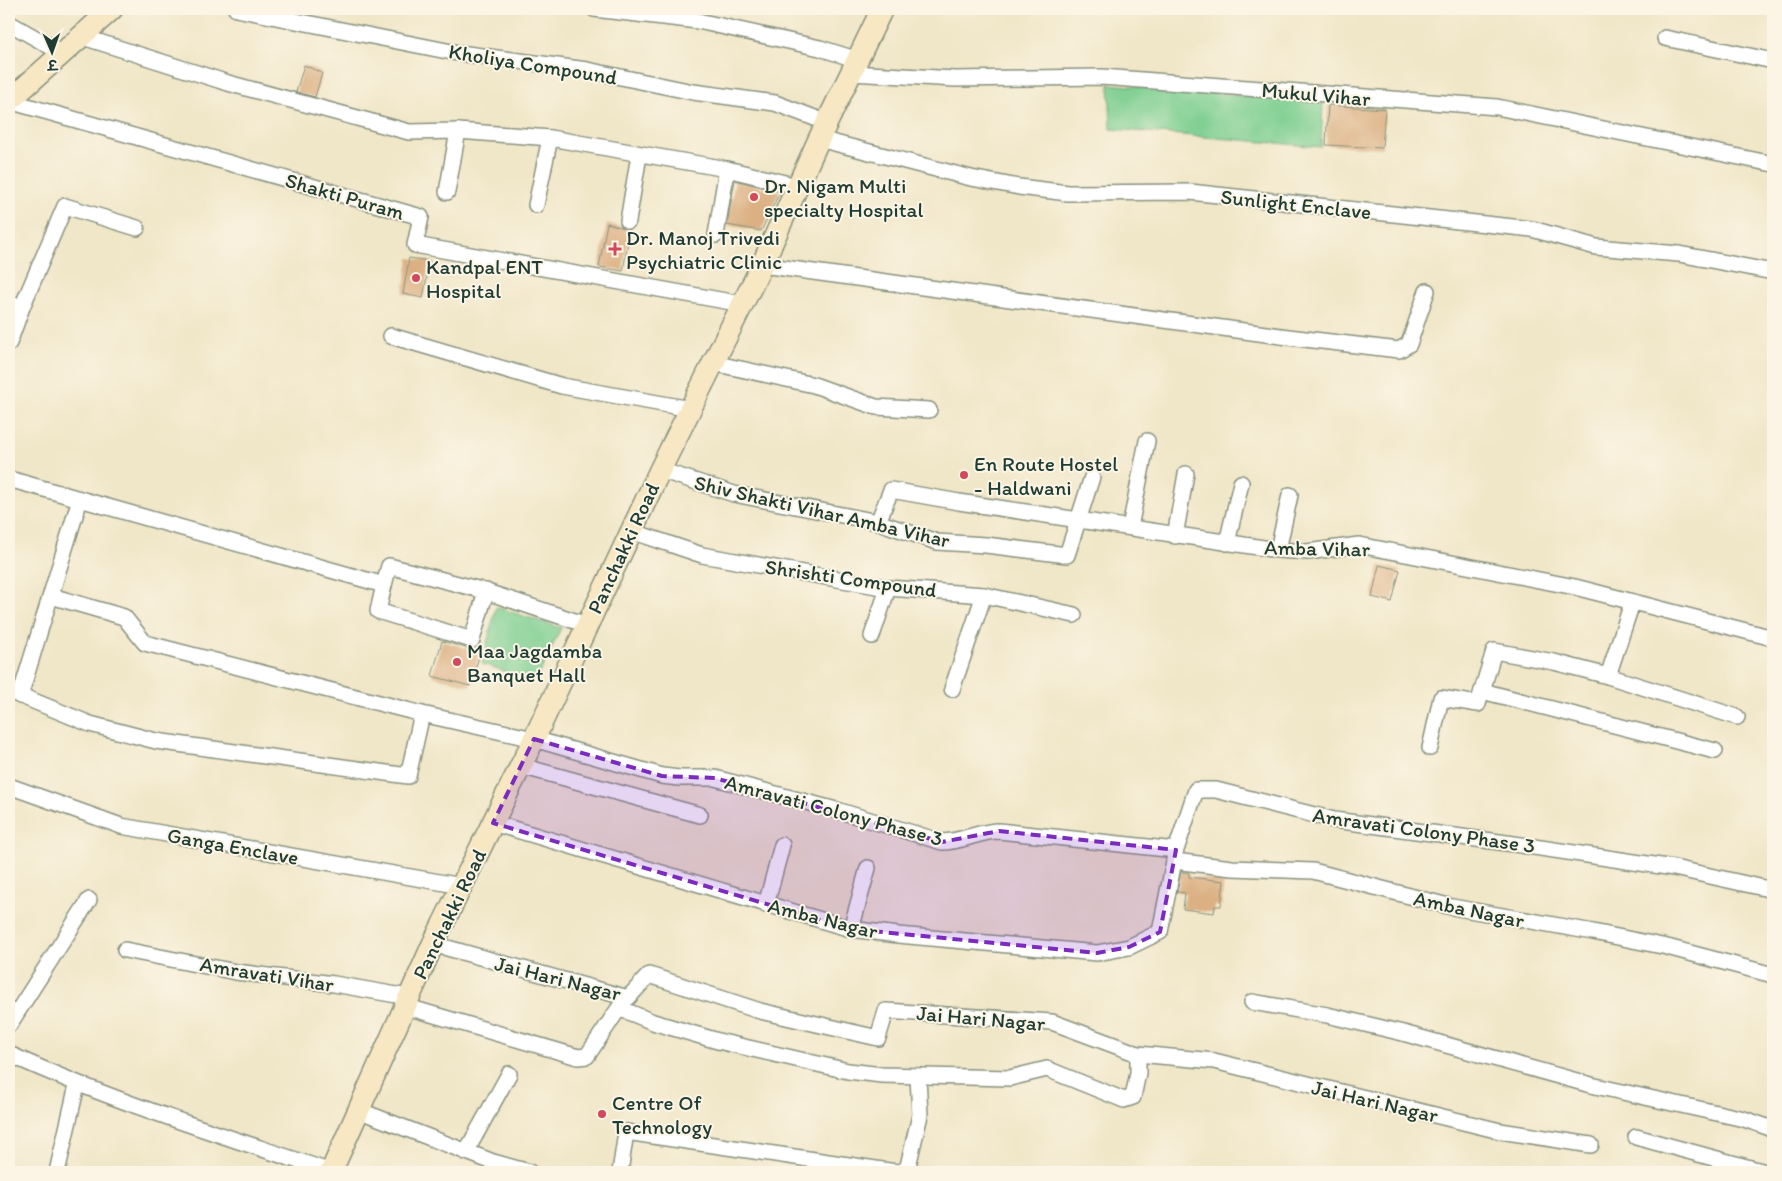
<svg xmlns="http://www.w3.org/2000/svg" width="1782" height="1181" viewBox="0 0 1782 1181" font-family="Itim,'Playpen Sans Deva',sans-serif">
	<rect width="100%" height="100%" fill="#fcf5e5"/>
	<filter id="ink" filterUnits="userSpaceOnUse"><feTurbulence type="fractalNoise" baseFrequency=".02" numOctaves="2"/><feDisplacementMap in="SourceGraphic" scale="10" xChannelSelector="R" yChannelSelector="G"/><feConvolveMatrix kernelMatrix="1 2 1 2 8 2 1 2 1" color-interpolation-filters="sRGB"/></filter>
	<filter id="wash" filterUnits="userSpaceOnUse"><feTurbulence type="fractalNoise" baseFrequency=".0096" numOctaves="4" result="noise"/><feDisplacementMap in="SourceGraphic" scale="20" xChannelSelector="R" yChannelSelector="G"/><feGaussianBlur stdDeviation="1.12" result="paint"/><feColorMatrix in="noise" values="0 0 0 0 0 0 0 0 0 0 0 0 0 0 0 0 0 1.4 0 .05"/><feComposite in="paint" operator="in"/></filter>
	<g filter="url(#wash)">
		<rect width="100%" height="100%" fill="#f0e6c8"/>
		<g fill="#7bce90" stroke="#4d8662">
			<polygon points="1109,84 1323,103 1321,147 1111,129"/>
			<polygon points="496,607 561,628 536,681 482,664"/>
		</g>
		<g id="blocks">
			<g fill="#dbb083">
				<polygon points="304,65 322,73 315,97 296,92"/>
				<polygon points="1328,105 1385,109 1382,148 1326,145"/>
				<polygon points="735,180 780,192 761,231 727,225"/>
				<polygon points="607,223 630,230 623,271 599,267"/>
				<polygon points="409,258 430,261 423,298 403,294"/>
				<polygon points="1379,565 1400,570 1392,602 1372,597"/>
				<polygon points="442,641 469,649 481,650 470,686 432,676"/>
				<polygon points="1181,872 1189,873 1189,877 1224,881 1221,906 1215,906 1214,913 1183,909 1185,893 1177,892"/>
			</g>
		</g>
	</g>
	<g filter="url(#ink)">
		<use href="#blocks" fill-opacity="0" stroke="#88927e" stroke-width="1"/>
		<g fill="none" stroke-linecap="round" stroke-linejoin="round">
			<defs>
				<g id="street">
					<polyline points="236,9 452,52 587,70 693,92 775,103 828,123"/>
					<polyline points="594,9 698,21 820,48 858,60"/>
					<polyline points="9,23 62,53"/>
					<polyline points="83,37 228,83 409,132 458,131 550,138 727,169 797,186"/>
					<polyline points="1665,38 1773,61"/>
					<polyline points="852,73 955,79 1102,77 1497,107 1773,164"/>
					<polyline points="9,101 421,217 415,245 742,304"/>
					<polyline points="819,139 971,178 1019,187 1068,193 1190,192 1532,229 1596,247 1679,254 1773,272"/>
					<polyline points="447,192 458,131"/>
					<polyline points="536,205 550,138"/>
					<polyline points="628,221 639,155"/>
					<polyline points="716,235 727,169"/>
					<polyline points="762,265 1288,337 1399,350 1409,344 1427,291"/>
					<polyline points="9,303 22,307 65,206 137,228"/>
					<polyline points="391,336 562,386 691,409"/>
					<polyline points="9,343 22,307"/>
					<polyline points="713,363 814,385 876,407 929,410"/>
					<polyline points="660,470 734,494 878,522 937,542 986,545 1067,555 1092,477"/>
					<polyline points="9,479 384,585 389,566 481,590 587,625"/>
					<polyline points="878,522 891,490 959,502 1278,550 1307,552 1359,545 1575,587 1773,638"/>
					<polyline points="1130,527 1147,441"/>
					<polyline points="631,531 702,555 888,588 984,595 1074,615"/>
					<polyline points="1175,536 1186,474"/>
					<polyline points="1227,543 1241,483"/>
					<polyline points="1278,550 1290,495"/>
					<polyline points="384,585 378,611 472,640 486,591"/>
					<path d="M51,596L124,617L145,643L422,714L534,739L662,776L679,778H715L840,811L942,842C962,842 979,831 999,831L1176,850L1196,790H1216L1334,820L1514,844L1674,868L1773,890"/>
					<polyline points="872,636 888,588"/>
					<polyline points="1608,676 1632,603"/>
					<polyline points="952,689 984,595"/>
					<polyline points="9,691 90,724 156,741 408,776 422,714"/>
					<polyline points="1482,691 1715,751"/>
					<polyline points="20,696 80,499"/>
					<polyline points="1430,748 1441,698 1478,704 1494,651 1554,662 1608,676 1737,717"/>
					<polyline points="521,766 700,815"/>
					<polyline points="9,786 121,826 462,886"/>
					<polyline points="493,823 851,929 898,935 1097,953 1129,947 1160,932 1174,861"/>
					<polyline points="1175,852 1174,861 1232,868 1313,871 1452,907 1593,932 1667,947 1773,975"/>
					<polyline points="766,905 782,845"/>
					<polyline points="851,929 868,868"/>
					<polyline points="433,944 628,998 649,975 760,1011 878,1038 886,1011 1052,1022 1138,1054 1214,1061 1500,1131 1591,1145"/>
					<polyline points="125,950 236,972 334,984 408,997"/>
					<polyline points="1252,1002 1327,1015 1403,1033 1591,1085 1744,1119 1773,1129"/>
					<polyline points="404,1006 578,1057 587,1056 619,1008 653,1022 718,1041 848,1071 882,1075 1010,1078 1047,1069 1124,1100 1133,1097 1138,1073 1138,1054"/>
					<polyline points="9,1025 89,900"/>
					<path d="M9,1054C113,1102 223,1135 331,1172"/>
					<polyline points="358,1110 493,1162 529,1172"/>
					<polyline points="1636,1137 1765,1172"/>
					<polyline points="466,1152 509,1074"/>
					<polyline points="57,1172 77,1085"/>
					<polyline points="620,1172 626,1132 896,1172"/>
					<polyline points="897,1172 904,1171 908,1166 920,1115 918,1076"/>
				</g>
				<g id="secondary">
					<polyline points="9,101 112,9"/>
					<polyline points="331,1172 433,944 534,739 660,470 762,265 819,139 882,9"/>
				</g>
			</defs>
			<use href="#street" stroke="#88927e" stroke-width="18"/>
			<use href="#secondary" stroke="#88927e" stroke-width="24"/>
			<use href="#street" stroke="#fff" stroke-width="15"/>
			<use href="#secondary" stroke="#f7e8c3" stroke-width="21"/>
		</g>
	</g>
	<path fill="#7b2cbf" fill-opacity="0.2" stroke="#7b2cbf" stroke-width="4" stroke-dasharray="10 6" stroke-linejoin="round" d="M534,739L662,776L715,778L942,842L999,831L1176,850L1160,932L1129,947L1097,953L851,929L493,823Z"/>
	<g fill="#d1495b" stroke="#fcf5e5" stroke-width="2">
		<circle cx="754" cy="197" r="5"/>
		<path d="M612.5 241.5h5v5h5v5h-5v5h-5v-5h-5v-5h5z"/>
		<circle cx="416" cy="278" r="5"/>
		<circle cx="964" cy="475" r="5"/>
		<circle cx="457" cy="662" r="5"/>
		<circle cx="602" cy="1114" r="5"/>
	</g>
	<g text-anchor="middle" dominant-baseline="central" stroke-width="4" stroke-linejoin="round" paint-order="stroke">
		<g font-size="21" fill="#1f3d34" stroke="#fcf5e5">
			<text transform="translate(533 64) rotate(9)">Kholiya Compound</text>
			<text transform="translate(1316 94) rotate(5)">Mukul Vihar</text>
			<text transform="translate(345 196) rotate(16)">Shakti Puram</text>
			<text transform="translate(1296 204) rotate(6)">Sunlight Enclave</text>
			<text transform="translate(822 511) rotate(13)">Shiv Shakti Vihar Amba Vihar</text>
			<text transform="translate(623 548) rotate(-65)">Panchakki Road</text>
			<text transform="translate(1317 548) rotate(1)">Amba Vihar</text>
			<text transform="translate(851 578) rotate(8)">Shrishti Compound</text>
			<text transform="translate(834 810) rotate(15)">Amravati Colony Phase 3</text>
			<text transform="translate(1424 830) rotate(8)">Amravati Colony Phase 3</text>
			<text transform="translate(233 846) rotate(10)">Ganga Enclave</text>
			<text transform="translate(1469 909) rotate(12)">Amba Nagar</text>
			<text transform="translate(449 914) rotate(-64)">Panchakki Road</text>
			<text transform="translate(823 918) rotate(14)">Amba Nagar</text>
			<text transform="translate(267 974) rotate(9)">Amravati Vihar</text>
			<text transform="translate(558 978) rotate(14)">Jai Hari Nagar</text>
			<text transform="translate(981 1018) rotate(5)">Jai Hari Nagar</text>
			<text transform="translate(1375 1101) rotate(13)">Jai Hari Nagar</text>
		</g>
		<g font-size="21" fill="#1f3d34" stroke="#fcf5e5" text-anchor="start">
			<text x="764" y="185">Dr. Nigam Multi<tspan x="764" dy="24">specialty Hospital</tspan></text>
			<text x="626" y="237">Dr. Manoj Trivedi<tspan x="626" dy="24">Psychiatric Clinic</tspan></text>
			<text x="426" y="266">Kandpal ENT<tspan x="426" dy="24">Hospital</tspan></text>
			<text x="974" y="463">En Route Hostel<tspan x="974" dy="24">- Haldwani</tspan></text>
			<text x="467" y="650">Maa Jagdamba<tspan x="467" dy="24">Banquet Hall</tspan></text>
			<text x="612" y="1102">Centre Of<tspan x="612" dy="24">Technology</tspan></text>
		</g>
	</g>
	<rect width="1782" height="1181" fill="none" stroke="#fcf5e5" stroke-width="30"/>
	<g transform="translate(52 52) rotate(178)" stroke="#fcf5e5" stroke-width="4" paint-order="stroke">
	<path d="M0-4L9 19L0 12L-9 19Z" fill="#1f3d34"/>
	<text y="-8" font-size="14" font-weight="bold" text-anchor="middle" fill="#1f3d34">उ</text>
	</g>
</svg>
